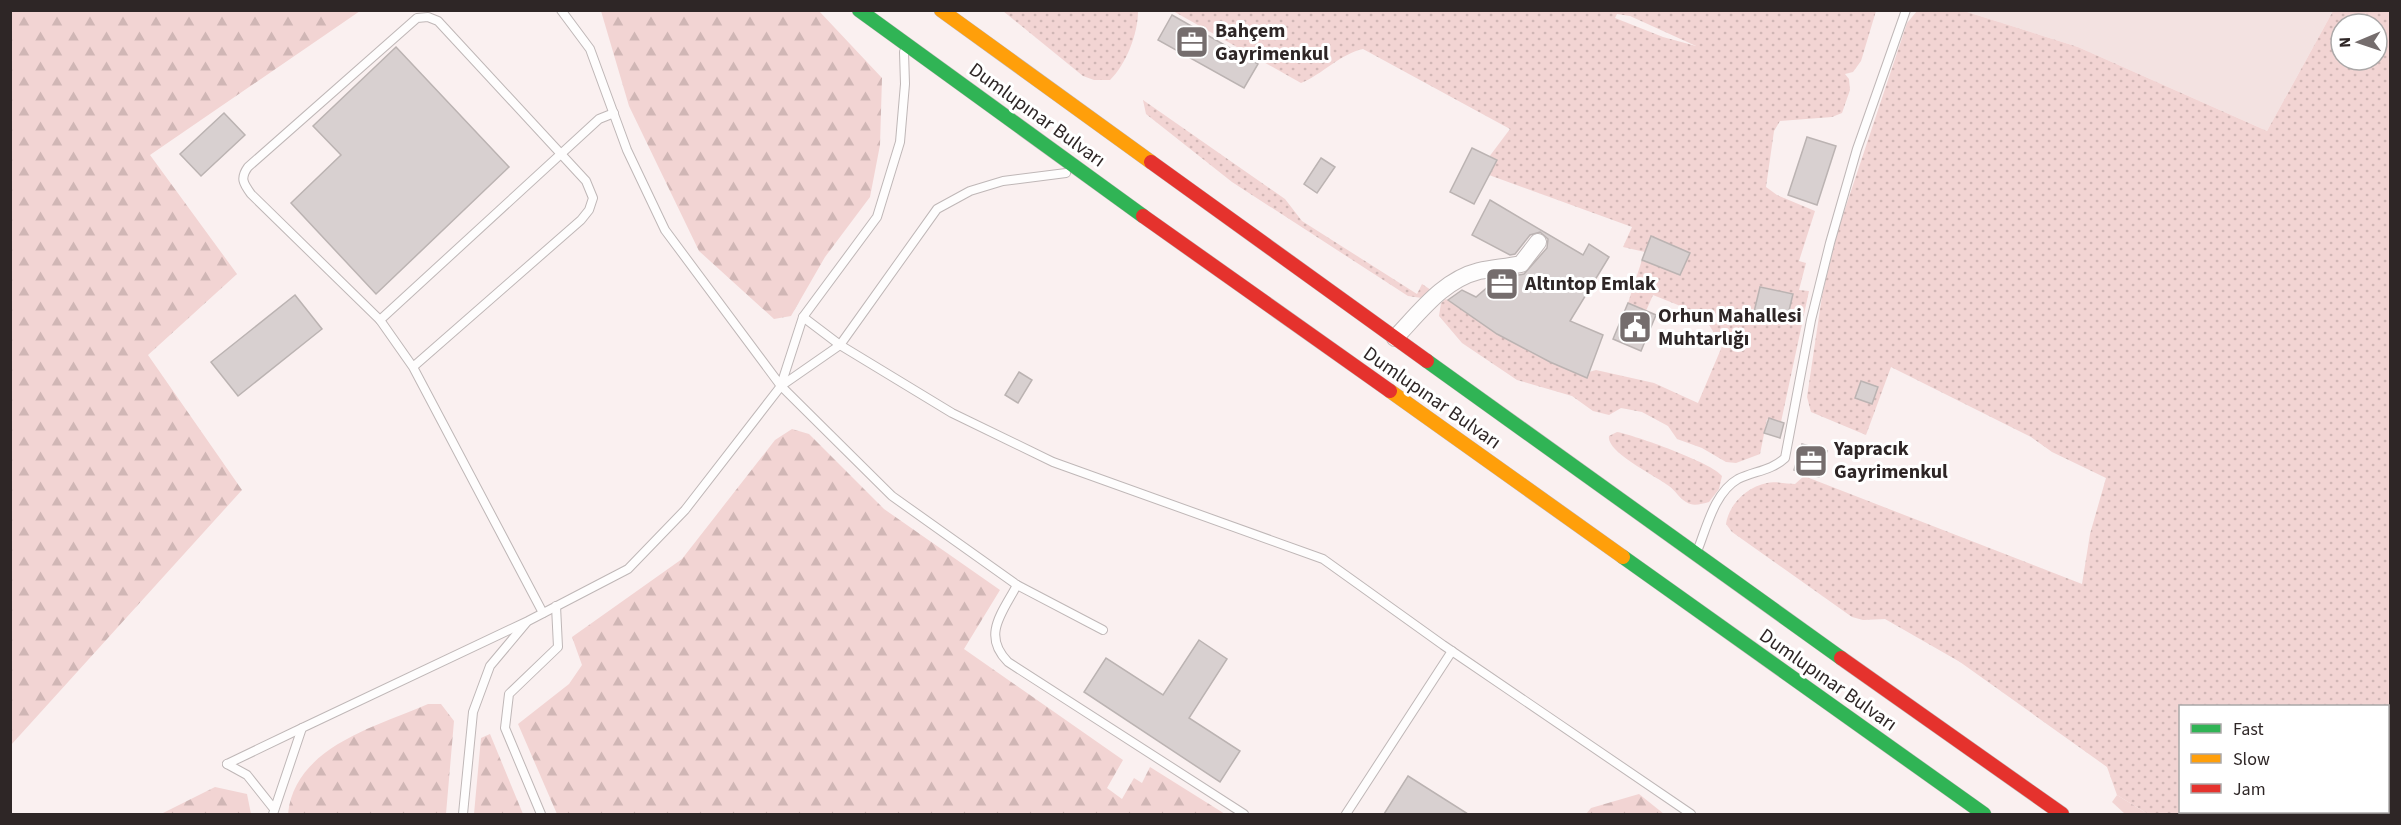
<svg xmlns="http://www.w3.org/2000/svg" width="2401" height="825" viewBox="0 0 2401 825" font-family="'Source Sans 3',sans-serif">
	<defs>
		<pattern id="grass-dots" width="8" height="8" patternUnits="userSpaceOnUse" patternTransform="scale(1.5)"><rect width="8" height="8" fill="#f2d4d3"/><path d="M2 2h.1M6 6h.1" fill="none" stroke="#d0b6b5" stroke-width="1.8" stroke-linecap="round"/></pattern>
		<pattern id="forest-firs" width="22" height="20" patternUnits="userSpaceOnUse" patternTransform="scale(1.5)"><rect width="22" height="20" fill="#f2d4d3"/><path d="M5 1l3.5 6h-7zM16 11l3.5 6h-7z" fill="#d0b6b5"/></pattern>
	</defs>
	<rect width="100%" height="100%" fill="#faf0f0"/>
	<polygon fill="#f3e2e1" points="1964,11 2333,11 2267,131 2078,47"/>
	<g fill="url(#grass-dots)" fill-rule="evenodd">
		<path d="M1003,11H1138C1138,34 1126,64 1110,80H1094L1083,76Z"/>
		<path d="M1173,11H1876L1861,61L1853,72L1845,74L1849,79L1850,90L1842,113L1832,117L1780,121L1774,131L1766,187L1777,195L1815,211L1799,261L1806,263L1799,290L1809,291L1781,422L1767,419L1760,454L1736,463L1726,462L1702,448L1677,439L1668,426L1642,412L1621,408L1609,415L1593,411L1572,396L1517,380L1462,343L1439,316L1441,303L1446,299L1497,334L1587,377L1589,372L1596,370L1654,383L1698,403L1726,337L1714,333L1703,315L1653,295L1646,311L1628,303L1642,260L1680,275L1689,252L1651,237L1645,252L1623,247L1632,227L1489,175L1497,161L1489,157L1510,129L1363,49C1340,54 1323,74 1301,83ZM1617,14L1630,16L1696,46L1663,37L1615,18ZM1760,287L1793,294L1787,319L1755,312Z"/>
		<path d="M1917,11H1964L2078,47L2267,131L2333,11H2390V814H2148L2117,795L2107,767L1960,662L1885,619L1863,620L1852,617L1732,532L1726,524C1729,504 1747,487 1767,483C1775,481 1787,484 1795,484L1804,476L2082,584L2090,534L2106,478L2052,452L2031,437L1891,367L1866,435L1811,412L1807,397L1822,296L1836,236L1907,23ZM2341,24H2377V60H2341ZM2180,706H2388V812H2180Z"/>
		<polygon points="1143,100 1285,199 1302,221 1417,294 1422,284 1434,292 1422,298 1408,296 1232,182 1146,114"/>
		<path d="M1617,432C1634,435 1713,463 1722,476L1719,489L1709,502C1701,504 1693,507 1686,502C1679,498 1675,490 1669,486C1656,476 1606,452 1609,436Z"/>
	</g>
	<g fill="url(#forest-firs)">
		<polygon points="11,10 360,11 150,155 237,274 148,355 242,490 11,745"/>
		<polygon points="601,11 819,11 882,78 880,145 870,197 825,257 791,316 774,319 699,251 629,106"/>
		<polygon points="792,429 809,434 884,509 1000,590 964,649 1123,760 1107,788 1122,799 1134,778 1142,783 1150,767 1225,814 557,814 518,724 569,684 582,665 572,637 682,559 775,440"/>
		<path d="M428,704H441L454,721L446,814H288C295,747 375,727 428,704Z"/>
		<polygon points="490,734 523,814 474,814 481,738"/>
		<polygon points="215,787 247,794 251,814 161,814"/>
		<polygon points="1639,794 1664,814 1586,814 1591,808"/>
		<polygon points="2117,795 2148,814 2125,814 2112,802"/>
	</g>
	<g fill="#d8d0d0" stroke="#bbb3b2" stroke-width="1.5">
		<polygon points="1172,15 1258,64 1244,88 1158,40"/>
		<polygon points="396,47 509,167 376,294 291,203 341,155 313,126"/>
		<polygon points="224,113 245,135 201,176 180,154"/>
		<polygon points="1807,137 1836,146 1817,205 1788,195"/>
		<polygon points="1472,148 1497,160 1474,204 1450,192"/>
		<polygon points="1321,158 1335,167 1317,193 1304,184"/>
		<polygon points="1490,200 1583,255 1589,244 1609,257 1570,321 1603,335 1587,378 1550,362 1497,334 1448,300 1462,290 1476,297 1497,279 1524,274 1547,248 1548,239 1540,232 1530,235 1515,254 1510,255 1472,235"/>
		<polygon points="1651,236 1690,253 1680,275 1642,260"/>
		<polygon points="1760,287 1793,294 1787,319 1754,312"/>
		<polygon points="295,295 322,329 238,396 211,362"/>
		<polygon points="1628,303 1656,315 1641,351 1613,339"/>
		<polygon points="1019,372 1032,380 1018,403 1005,395"/>
		<polygon points="1861,381 1878,387 1872,404 1855,398"/>
		<polygon points="1769,418 1784,423 1780,438 1764,433"/>
		<polygon points="1802,444 1827,451 1819,477 1794,470"/>
		<polygon points="1199,640 1227,659 1189,718 1240,751 1220,782 1084,692 1106,658 1163,695"/>
		<polygon points="1408,776 1468,814 1384,814"/>
	</g>
	<g fill="none" stroke-linecap="round" stroke-linejoin="round">
		<defs>
			<g id="lane">
				<polyline points="561,10 590,49 627,150 665,230 781,386 892,496 1017,585 1103,630"/>
				<polyline points="803,317 840,345 952,413 1053,462 1323,559 1443,645 1691,814"/>
				<polyline points="380,320 599,119 614,113"/>
				<path d="M413,367L581,220L589,210L593,198L586,181L438,21L428,17L417,18L248,167C240,178 243,183 251,194L380,320L413,367L543,613"/>
				<polyline points="781,385 803,317 877,217 900,142 905,84 904,52"/>
				<path d="M1698,549C1707,526 1715,492 1738,479C1754,471 1771,471 1785,458L1811,320L1830,243L1857,149L1906,10"/>
				<path d="M1017,585C1003,612 981,635 1008,662L1244,814"/>
				<polyline points="227,764 302,728"/>
				<polyline points="227,764 247,775 274,809"/>
				<polyline points="273,814 302,728 528,621 628,569 685,510 781,386 840,345 937,209 970,191 1003,181 1066,173"/>
				<polyline points="463,814 473,712 490,666 526,623"/>
				<polyline points="541,814 505,728 509,694 558,647 556,606"/>
				<polyline points="1346,814 1452,651"/>
			</g>
			<path id="street" d="M1395,338C1420,312 1443,280 1479,271C1493,268 1507,267 1521,264L1538,242"/>
			<g id="fast">
				<polyline points="859,10 1143,216"/>
				<polyline points="1427,361 1841,658"/>
				<polyline points="1623,557 1984,814"/>
			</g>
			<g id="slow">
				<polyline points="941,10 1151,162"/>
				<polyline points="1390,391 1623,557"/>
			</g>
			<g id="jam">
				<polyline points="1151,162 1427,361"/>
				<polyline points="1143,216 1390,391"/>
				<polyline points="1841,658 2062,814"/>
			</g>
		</defs>
		<use href="#lane" stroke="#bfb7b7" stroke-width="10"/>
		<use href="#street" stroke="#bfb7b7" stroke-width="18"/>
		<use href="#fast" stroke="#bfb7b7" stroke-width="15"/>
		<use href="#slow" stroke="#bfb7b7" stroke-width="15"/>
		<use href="#jam" stroke="#bfb7b7" stroke-width="15"/>
		<use href="#lane" stroke="#fefdfd" stroke-width="8"/>
		<use href="#street" stroke="#fefdfd" stroke-width="16"/>
		<use href="#fast" stroke="#30b455" stroke-width="14"/>
		<use href="#slow" stroke="#ff9f0a" stroke-width="14"/>
		<use href="#jam" stroke="#e5322d" stroke-width="14"/>
	</g>
	<defs>
		<symbol id="office-square" viewBox="-11 -11 22 22"><rect x="-9" y="-9" width="18" height="18" rx="4" fill="#756d6d" stroke="#fff"/><path d="M-6-3h4V-5.5h4V-3h4V5H-6ZM-1-4.5V-3h2v-1.5ZM-6 0V1H6V0Z" fill="#fff"/></symbol>
		<symbol id="civic-square" viewBox="-11 -11 22 22"><rect x="-9" y="-9" width="18" height="18" rx="4" fill="#756d6d" stroke="#fff"/><path d="M-.6-6.5H3V-4.5H.6V-3L4-1V1h2V6H-6V1h2V-1L-.6-3ZM-1.2 2.5V6h2.4V2.5Z" fill="#fff"/></symbol>
	</defs>
	<g fill-rule="evenodd">
		<use href="#office-square" x="1173" y="23" width="38" height="38"/>
		<use href="#office-square" x="1483" y="265" width="38" height="38"/>
		<use href="#civic-square" x="1616" y="308" width="38" height="38"/>
		<use href="#office-square" x="1792" y="442" width="38" height="38"/>
	</g>
	<g text-anchor="middle" dominant-baseline="central" stroke-width="6" stroke-linejoin="round" paint-order="stroke">
		<g font-size="20" font-weight="bold" fill="#2e2626" stroke="#fff" text-anchor="start">
			<text x="1215" y="31">Bahçem<tspan x="1215" dy="23">Gayrimenkul</tspan></text>
			<text x="1525" y="284">Altıntop Emlak</text>
			<text x="1658" y="316">Orhun Mahallesi<tspan x="1658" dy="23">Muhtarlığı</tspan></text>
			<text x="1834" y="449">Yapracık<tspan x="1834" dy="23">Gayrimenkul</tspan></text>
		</g>
		<g font-size="20" fill="#2e2626" stroke="#fff">
			<text transform="translate(1037 115) rotate(36)">Dumlupınar Bulvarı</text>
			<text transform="translate(1432 398) rotate(35)">Dumlupınar Bulvarı</text>
			<text transform="translate(1828 680) rotate(35)">Dumlupınar Bulvarı</text>
		</g>
	</g>
	<rect width="2401" height="825" fill="none" stroke="#2e2626" stroke-width="24"/>
	<rect x="2179" y="705" width="210" height="108" fill="#ffffff" stroke="#aba8a8" stroke-width="1.5"/>
	<rect x="2191" y="724" width="30" height="9" fill="#30b455" stroke="#aba8a8" stroke-width="1.5"/>
	<text x="2233" y="735" font-size="18" fill="#2e2626">Fast</text>
	<rect x="2191" y="754" width="30" height="9" fill="#ff9f0a" stroke="#aba8a8" stroke-width="1.5"/>
	<text x="2233" y="765" font-size="18" fill="#2e2626">Slow</text>
	<rect x="2191" y="784" width="30" height="9" fill="#e5322d" stroke="#aba8a8" stroke-width="1.5"/>
	<text x="2233" y="795" font-size="18" fill="#2e2626">Jam</text>
	<g transform="translate(2359 42) rotate(268)"><circle r="28" fill="#ffffff" stroke="#aba8a8" stroke-width="1.5"/>
	<path d="M0-4.5L10 22L0 15L-10 22Z" fill="#756d6d"/>
	<text y="-9" font-size="16" font-weight="bold" text-anchor="middle" fill="#2e2626">N</text>
	</g>
</svg>
